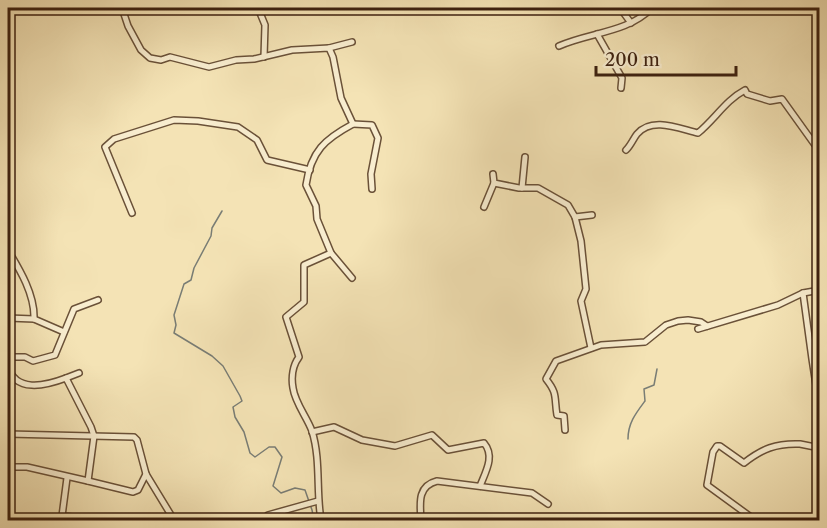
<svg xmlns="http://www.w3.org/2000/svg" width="827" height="528" viewBox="0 0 827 528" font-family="'Libre Caslon Text',serif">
	<rect width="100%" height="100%" fill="#f4e3b5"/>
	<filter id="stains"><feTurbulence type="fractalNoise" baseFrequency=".00333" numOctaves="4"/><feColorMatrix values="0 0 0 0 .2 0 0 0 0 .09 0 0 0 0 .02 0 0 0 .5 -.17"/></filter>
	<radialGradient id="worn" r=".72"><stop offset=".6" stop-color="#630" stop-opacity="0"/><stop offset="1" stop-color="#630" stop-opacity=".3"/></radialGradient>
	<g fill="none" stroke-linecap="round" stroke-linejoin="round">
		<g stroke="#797d75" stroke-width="1.5">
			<polyline points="222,211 212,228 211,236 194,268 191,280 184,284 174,315 176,325 174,333 212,356 223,366 240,396 242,401 233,407 235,417 244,432 250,453 255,457 269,447 275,447 282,457 273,486 281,493 295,488 305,490 312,510 314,520"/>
			<path d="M628,439C628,423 636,413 645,401L644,389L654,385L657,369"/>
		</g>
		<defs>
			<g id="minor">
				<path d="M122,8L128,26L141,50L150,58L161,60L170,57L209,67L236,60L254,59L292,50L329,48L333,57L341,98L353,124C325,139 311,151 306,185L316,206L317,219L331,253"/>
				<polyline points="258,8 265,25 264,57"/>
				<polyline points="620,8 631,23"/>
				<polyline points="597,34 622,78 621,88"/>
				<path d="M559,46C591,32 627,33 652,8"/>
				<polyline points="329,48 352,42"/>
				<polyline points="353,124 372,125 378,138 371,174 372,189"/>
				<path d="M626,150C631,145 633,139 637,134C652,116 680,129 698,133C715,119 726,100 745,90L747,94L770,101L782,99L820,152"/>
				<polyline points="493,174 494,183 519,188 538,188 568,205 575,217 581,241 586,289 581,301 591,348"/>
				<polyline points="522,188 525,157"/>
				<polyline points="484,207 494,183"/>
				<polyline points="132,213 105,147 114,139 174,120 198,121 238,127 257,140 267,160 310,170"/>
				<polyline points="575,217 592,215"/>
				<path d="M8,250C20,270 35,295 34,319L64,332"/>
				<polyline points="803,293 812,359 816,385 820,392"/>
				<polyline points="8,318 34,319"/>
				<polyline points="698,329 778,305 803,293 820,290"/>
				<polyline points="8,357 25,357 33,361 55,355 74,309 98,300"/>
				<path d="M8,366C15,393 45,386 66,378L91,427L94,436L88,481L27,467H8"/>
				<polyline points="66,378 79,373"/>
				<path d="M565,430L564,416L557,415C554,397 558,394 546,379L556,361L601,345L645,342L666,325L678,321L688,320L701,322L707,326"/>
				<path d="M312,432L334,427L362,440L395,446L432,435L448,450L484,443C495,456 486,471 480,486"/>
				<polyline points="8,434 134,437 137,440 146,474 174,520"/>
				<polyline points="67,478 62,516 83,518"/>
				<polyline points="88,481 133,492 138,490 146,474"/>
				<polyline points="268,515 318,501"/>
				<polyline points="399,518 399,520"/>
				<path d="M321,520C316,491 321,460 312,431C307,417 295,403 293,388C291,377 293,365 299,357L286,317L304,302V265L331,253L352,278"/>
				<path d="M421,520C420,504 417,486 437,481L532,493L548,504"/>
				<path d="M755,520L707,485L713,452L717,446H720L744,463C762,449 776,443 800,444C805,445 810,446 815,447L820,441"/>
			</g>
		</defs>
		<use href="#minor" stroke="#6a5138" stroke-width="8"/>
		<use href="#minor" stroke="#f8edcf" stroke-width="5"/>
	</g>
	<rect width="827" height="528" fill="none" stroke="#f4e3b5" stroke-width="30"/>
	<rect x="9" y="9" width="809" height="510" fill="none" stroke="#3c200f" stroke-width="3"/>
	<rect x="15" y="15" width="797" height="498" fill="none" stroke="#3c200f" stroke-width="1.5"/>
	<path d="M596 66v9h140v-9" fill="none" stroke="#3c200f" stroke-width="3"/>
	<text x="605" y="66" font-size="18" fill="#3c200f" stroke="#f8edcf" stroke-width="4.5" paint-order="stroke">200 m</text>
	<rect width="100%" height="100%" filter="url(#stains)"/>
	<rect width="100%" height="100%" fill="url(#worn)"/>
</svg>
